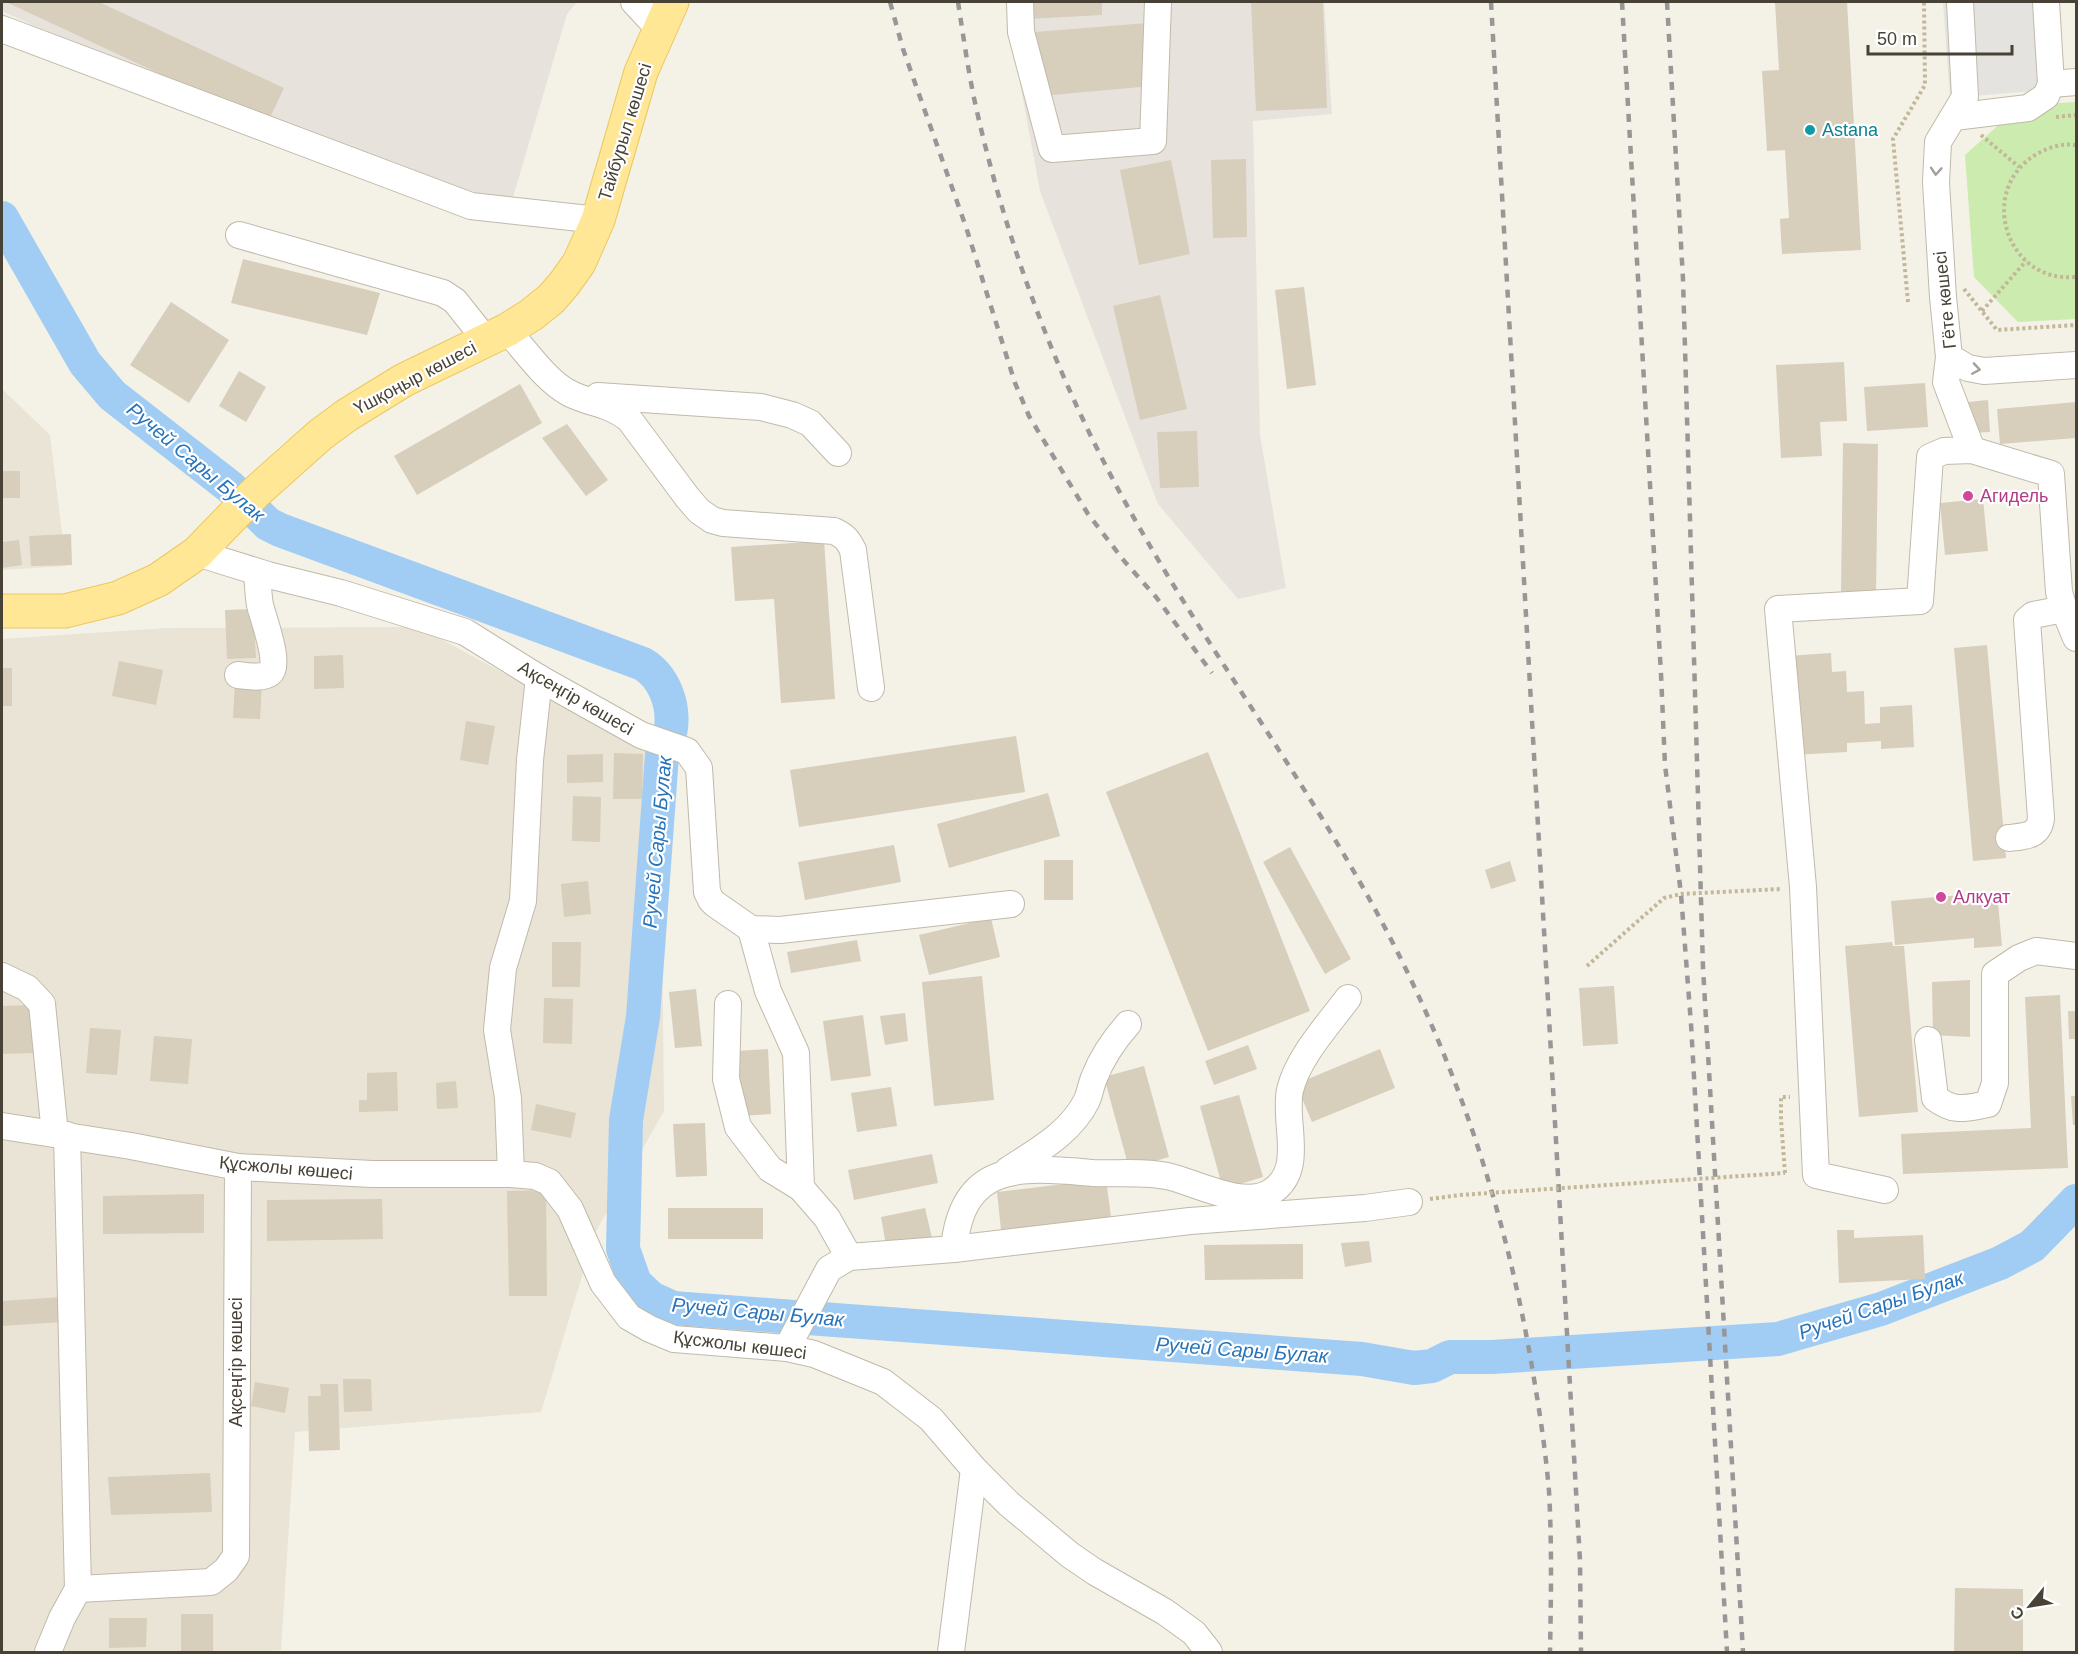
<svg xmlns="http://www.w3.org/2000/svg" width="2078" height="1654" viewBox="0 0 2078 1654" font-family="Helvetica,sans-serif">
	<rect width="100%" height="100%" fill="#f4f1e7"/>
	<g fill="#e9e4d5">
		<polygon points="2,389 50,435 66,566 2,570"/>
		<polygon points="419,627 660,758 664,1111 595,1233 541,1412 295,1432 281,1650 250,1652 2,1652 2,639 166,628"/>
	</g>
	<g fill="#e7e3dc">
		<polygon points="2,2 577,2 567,14 511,204 239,120 2,11"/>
		<polygon points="1005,2 1324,2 1332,114 1253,121 1260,435 1286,588 1238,599 1158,504 1040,191"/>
	</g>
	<polygon fill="#ccebae" points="2076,102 2076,319 2018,322 1974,277 1965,155 2021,105"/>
	<polygon fill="#e5e3df" points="1943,2 2037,2 2045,90 1950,98"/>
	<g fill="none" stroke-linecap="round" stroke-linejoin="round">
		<path stroke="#a1cdf4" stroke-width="34" d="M2,218L85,363L112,395L230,487L268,524L280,530L643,664C664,677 674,704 671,728C670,737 665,747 662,755L643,1017L626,1120L623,1249L635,1283L651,1298L673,1308L1362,1359L1414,1368L1432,1366L1450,1357H1492L1778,1339L1881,1309L2000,1263L2032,1246L2076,1201"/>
	</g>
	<g fill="#d7cebc">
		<polygon points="6,2 99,2 284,88 267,124"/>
		<polygon points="1028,2 1102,2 1102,15 1029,19"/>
		<polygon points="1251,2 1323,2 1327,108 1256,111"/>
		<polygon points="1775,2 1847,2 1861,250 1782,254 1780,219 1789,218 1785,150 1767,151 1762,71 1779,70"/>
		<polygon points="1147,23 1152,86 1041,96 1035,32"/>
		<polygon points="1246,159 1247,237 1213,238 1211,160"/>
		<polygon points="1171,160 1190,254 1139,265 1120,170"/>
		<polygon points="243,259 380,293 367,335 231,303"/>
		<polygon points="1304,287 1316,385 1287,389 1275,290"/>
		<polygon points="1160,295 1187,409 1140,420 1113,306"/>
		<polygon points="171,302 229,340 189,403 130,365"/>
		<polygon points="1844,362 1847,421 1820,422 1822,456 1781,458 1776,365"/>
		<polygon points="239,371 266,387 246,422 219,406"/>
		<polygon points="1925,383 1928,427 1867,431 1864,387"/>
		<polygon points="520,384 542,423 417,495 394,456"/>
		<polygon points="1988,400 1990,432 1970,433 1968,402"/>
		<polygon points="2076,402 2076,438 2000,444 1997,409"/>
		<polygon points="567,424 608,480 586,496 542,438"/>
		<polygon points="1197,431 1199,487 1160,488 1157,432"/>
		<polygon points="1843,443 1878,444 1876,594 1841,593"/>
		<rect x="2" y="471" width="18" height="27"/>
		<polygon points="1983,499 1988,551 1945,555 1940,503"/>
		<polygon points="71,534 72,565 31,566 29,536"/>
		<polygon points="19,540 22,565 2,568 2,542"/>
		<polygon points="824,541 835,699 781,703 774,599 735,601 731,547"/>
		<polygon points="253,609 256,658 227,659 225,610"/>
		<polygon points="1987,645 2006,858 1973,861 1954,648"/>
		<polygon points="1831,653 1832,672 1846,671 1847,692 1864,691 1865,724 1880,723 1880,707 1912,705 1914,747 1881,749 1881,741 1847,743 1847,752 1793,755 1788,656"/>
		<polygon points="343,655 344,688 314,689 314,656"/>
		<polygon points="119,661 163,670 156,705 112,696"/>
		<rect x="2" y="668" width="10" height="38"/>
		<polygon points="235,682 262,683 260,719 233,718"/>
		<polygon points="466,721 495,726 488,765 460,760"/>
		<polygon points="1016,736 1025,792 799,827 790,770"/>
		<polygon points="1208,752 1310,1011 1208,1051 1106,792"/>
		<polygon points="614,753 643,754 642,799 613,799"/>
		<polygon points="603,754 603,782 567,783 567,755"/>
		<polygon points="1048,793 1060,836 949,868 937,824"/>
		<polygon points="573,796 601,797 600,842 572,841"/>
		<polygon points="894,845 901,882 805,900 798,862"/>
		<polygon points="1290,847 1351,959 1325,974 1263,862"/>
		<rect x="1044" y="860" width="29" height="40"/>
		<polygon points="1510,861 1516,881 1491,889 1485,870"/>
		<polygon points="588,881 591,914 564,917 561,884"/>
		<polygon points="1997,892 2002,946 1974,948 1974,938 1895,945 1891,901"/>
		<polygon points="991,918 1000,957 929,975 919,935"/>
		<polygon points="857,940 861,961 791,973 787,952"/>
		<polygon points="552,942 581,942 580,987 552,987"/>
		<polygon points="1892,942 1893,946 1904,946 1918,1112 1859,1117 1845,946"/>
		<polygon points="982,976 994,1100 934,1106 922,982"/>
		<polygon points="1970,980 1970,1037 1933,1035 1932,982"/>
		<polygon points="1614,986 1618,1044 1583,1046 1579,988"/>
		<polygon points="696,989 702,1046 675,1048 669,992"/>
		<polygon points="2060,995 2068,1168 1903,1174 1901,1134 2031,1128 2025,997"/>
		<polygon points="544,998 573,999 572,1044 543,1043"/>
		<polygon points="32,1005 34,1053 2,1054 2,1006"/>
		<polygon points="2068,1011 2076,1011 2076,1039 2069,1039"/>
		<polygon points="905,1013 908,1041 885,1045 880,1016"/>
		<polygon points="863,1015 871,1076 831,1081 823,1021"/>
		<polygon points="90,1028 121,1030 117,1075 86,1073"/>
		<polygon points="154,1036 192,1039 188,1084 150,1081"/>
		<polygon points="1248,1045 1257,1069 1214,1085 1205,1061"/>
		<polygon points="768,1049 771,1114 740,1116 737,1051"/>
		<polygon points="1380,1049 1395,1088 1312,1122 1296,1084"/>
		<polygon points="1144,1066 1169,1157 1129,1168 1104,1077"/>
		<polygon points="397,1072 398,1111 359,1112 359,1100 367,1100 367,1073"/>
		<polygon points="456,1081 458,1108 437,1109 436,1083"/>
		<polygon points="891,1087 897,1126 857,1132 851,1093"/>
		<polygon points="1239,1095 1263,1177 1223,1189 1200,1106"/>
		<polygon points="2071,1096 2076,1096 2076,1125 2073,1125"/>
		<polygon points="536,1104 576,1113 571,1138 531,1130"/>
		<polygon points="705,1123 707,1176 676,1177 673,1124"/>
		<polygon points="932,1154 938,1183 854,1200 848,1170"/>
		<polygon points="1106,1179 1111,1217 1001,1230 997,1192"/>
		<polygon points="546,1190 547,1296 509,1296 507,1191"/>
		<polygon points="204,1194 204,1233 103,1234 103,1196"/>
		<polygon points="382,1199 383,1239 267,1241 267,1200"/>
		<rect x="668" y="1208" width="95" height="31"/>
		<polygon points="925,1208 932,1238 886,1245 881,1217"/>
		<polygon points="1837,1230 1854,1230 1854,1238 1923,1235 1925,1279 1839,1283"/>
		<polygon points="1369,1241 1372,1262 1345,1267 1341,1243"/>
		<polygon points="1303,1244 1303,1279 1205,1280 1204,1245"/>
		<polygon points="62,1297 62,1322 2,1326 2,1301"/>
		<polygon points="343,1379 371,1379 372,1411 344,1412"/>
		<polygon points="255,1382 289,1388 285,1413 251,1406"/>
		<polygon points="320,1384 338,1384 340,1450 309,1451 308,1396 321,1396"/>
		<polygon points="210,1473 212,1512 111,1515 108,1477"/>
		<polygon points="1955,1588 2023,1589 2023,1652 1954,1652"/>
		<rect x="181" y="1614" width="32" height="38"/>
		<polygon points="109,1618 147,1618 146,1647 109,1648"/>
	</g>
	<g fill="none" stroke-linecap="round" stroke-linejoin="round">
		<defs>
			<g id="minor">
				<polyline points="634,2 660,30"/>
				<polyline points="1020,2 1021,32 1052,149 1153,141 1158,2"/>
				<polyline points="1960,2 1965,97 1938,142 1936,182 1943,297 1949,357 1968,368 1984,371 2076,365"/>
				<polyline points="2,29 471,206 598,220"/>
				<polyline points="2051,84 2076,82"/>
				<polyline points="1954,117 2028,108 2046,96 2051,84 2046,2"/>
				<polyline points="239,235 443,293 455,301 486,340"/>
				<path d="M507,330C525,350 546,381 569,393C590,404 609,403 629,419L687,497L699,511L712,520L723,523L834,531C845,536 848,540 853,550L871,688"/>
				<polyline points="1949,357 1946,382 1972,450"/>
				<polyline points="598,396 761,407 792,415 810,423 838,453"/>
				<polyline points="197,553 268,575 341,593 465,632 539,678 641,735 687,751 699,768 707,892 711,900 715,904 751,929 780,930 1011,904"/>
				<path d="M238,675C248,676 262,679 270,673C281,665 263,618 260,605C258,594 258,583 257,572"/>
				<path d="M2009,838C2024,836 2039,837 2041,818L2027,620L2033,615L2064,609"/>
				<polyline points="751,929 768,991 796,1053 801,1188"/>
				<polyline points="2,976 27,988 42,1004 55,1134"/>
				<polyline points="728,1004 726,1079 738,1127 770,1169 801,1188 827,1218 849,1257"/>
				<path d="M1928,1040L1935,1098C1955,1113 1965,1108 1988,1104L1995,1083V974L2019,958L2036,951L2076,956"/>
				<polyline points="2,1126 131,1146 238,1167 372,1174 511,1174 535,1176 549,1182 570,1209 603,1283 629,1317 650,1329 674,1339 787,1348 814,1354 883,1382 931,1419 974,1469 1009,1504 1070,1555 1095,1572 1165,1612 1194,1633 1209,1652"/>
				<path d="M1008,1170C1037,1151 1071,1133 1087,1100C1090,1093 1091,1085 1094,1078C1102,1057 1113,1041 1128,1024"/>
				<polyline points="511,1174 508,1098 497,1030 503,968 523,901 530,760 539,678"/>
				<polyline points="1885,1190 1816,1175 1803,887 1778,609 1920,601 1930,457 1944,451 1972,450 2051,474 2059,592 2064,609 2076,638"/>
				<path d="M954,1249C962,1160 1023,1167 1093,1173C1117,1174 1149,1171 1171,1177C1198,1184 1245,1209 1271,1192C1306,1170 1283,1123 1290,1090C1298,1057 1328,1025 1348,998"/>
				<polyline points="787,1348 829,1269 849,1257 954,1249 1190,1221 1365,1208 1409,1202"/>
				<polyline points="78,1589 211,1582 226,1570 236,1556 238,1167"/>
				<polyline points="48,1652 62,1618 78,1589 67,1135"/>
				<polyline points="951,1652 974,1469"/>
			</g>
			<polyline id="major" points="2,611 65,611 118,598 158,580 197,553 255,493 320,435 347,415 404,380 507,330 531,315 551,299 564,284 579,263 598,220 641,72 672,2"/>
		</defs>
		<use href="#minor" stroke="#c1baa9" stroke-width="28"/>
		<use href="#major" stroke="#eac960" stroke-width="35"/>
		<g stroke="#c3b79a" stroke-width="4" stroke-dasharray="3 3" stroke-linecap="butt">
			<polyline points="2056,117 2076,115"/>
			<polyline points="1981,135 2019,167"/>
			<path d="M2076,145C2063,143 2049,147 2037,154C1976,189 2006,284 2076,277"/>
			<polyline points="1964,289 1997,330 2076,325"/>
			<polyline points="1908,302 1893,139 1925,85 1924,2"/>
			<polyline points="1982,311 2026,261"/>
			<polyline points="1587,966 1664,898 1681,894 1781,889"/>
			<polyline points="1785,1173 1781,1120 1781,1097 1790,1097"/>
			<polyline points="1430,1199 1460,1195"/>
		</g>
		<use href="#minor" stroke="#fff" stroke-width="26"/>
		<use href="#major" stroke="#ffe796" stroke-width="33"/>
		<g stroke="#979797" stroke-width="4.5" stroke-dasharray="8 8" stroke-linecap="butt">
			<polyline points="890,2 903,49 966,227 1015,383 1029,416 1088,514 1125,562 1156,597 1212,673"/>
			<path d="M958,2C964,40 969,78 978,116C1009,250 1058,380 1124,500C1214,665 1333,813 1413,984C1473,1111 1513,1246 1535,1385C1541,1420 1546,1456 1549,1491C1552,1545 1551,1599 1550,1652"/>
			<polyline points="1491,2 1580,1561 1581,1652"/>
			<polyline points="1622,2 1661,674 1665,765 1681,894 1691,1024 1727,1652"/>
			<polyline points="1667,2 1683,279 1703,968 1743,1652"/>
		</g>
		<polyline stroke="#c3b79a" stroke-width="4" stroke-dasharray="3 3" stroke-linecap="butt" points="1460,1195 1785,1173"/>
	</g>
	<defs><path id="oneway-chevron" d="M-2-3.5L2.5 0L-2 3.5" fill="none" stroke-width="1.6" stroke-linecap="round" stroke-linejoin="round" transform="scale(1.5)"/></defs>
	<g stroke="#a4a09a">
		<use href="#oneway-chevron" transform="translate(1936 171) rotate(94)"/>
		<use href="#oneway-chevron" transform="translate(1976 369) rotate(9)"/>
	</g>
	<circle fill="#0f9aa8" stroke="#fff" stroke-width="2" cx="1810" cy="130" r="6"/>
	<g fill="#d1479c" stroke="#fff" stroke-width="2">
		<circle cx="1968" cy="496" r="6"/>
		<circle cx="1941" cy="897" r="6"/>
	</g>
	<g text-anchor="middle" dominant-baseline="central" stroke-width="4.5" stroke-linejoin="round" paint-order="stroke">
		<g font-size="18" fill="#0d838f" stroke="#fff" text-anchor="start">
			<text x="1822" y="130">Astana</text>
		</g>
		<g font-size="18" fill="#484236" stroke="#fff">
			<text transform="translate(625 132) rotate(-73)">Тайбурыл көшесі</text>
			<text transform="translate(1945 300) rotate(-96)">Гёте көшесі</text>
			<text transform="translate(415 378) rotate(-28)">Үшқоңыр көшесі</text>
			<text transform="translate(576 698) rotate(30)">Ақсеңгір көшесі</text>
			<text transform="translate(286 1168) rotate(5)">Құсжолы көшесі</text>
			<text transform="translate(740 1345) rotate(7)">Құсжолы көшесі</text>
			<text transform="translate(236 1362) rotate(-90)">Ақсеңгір көшесі</text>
		</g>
		<g font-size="18" fill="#b23c85" stroke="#fff" text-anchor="start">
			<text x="1980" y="496">Агидель</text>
			<text x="1953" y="897">Алкуат</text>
		</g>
		<g font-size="20" font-style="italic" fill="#2874ba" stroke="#fff">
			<text transform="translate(196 462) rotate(40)">Ручей Сары Булак</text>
			<text transform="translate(657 842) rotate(-85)">Ручей Сары Булак</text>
			<text transform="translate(1881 1305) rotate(-19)">Ручей Сары Булак</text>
			<text transform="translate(758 1312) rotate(5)">Ручей Сары Булак</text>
			<text transform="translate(1242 1350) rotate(4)">Ручей Сары Булак</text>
		</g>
	</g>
	<rect width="2078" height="1654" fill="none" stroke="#484236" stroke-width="6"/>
	<g transform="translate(2030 1606) rotate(240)" stroke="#ffffff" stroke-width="4.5" paint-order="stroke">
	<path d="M0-4.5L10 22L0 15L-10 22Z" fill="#484236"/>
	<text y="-9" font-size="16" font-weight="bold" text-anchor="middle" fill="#484236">С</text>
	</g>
	<path d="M1868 45v9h144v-9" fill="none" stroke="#484236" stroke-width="3"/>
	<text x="1877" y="45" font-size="18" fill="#484236" stroke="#ffffff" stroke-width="4.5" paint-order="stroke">50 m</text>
</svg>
